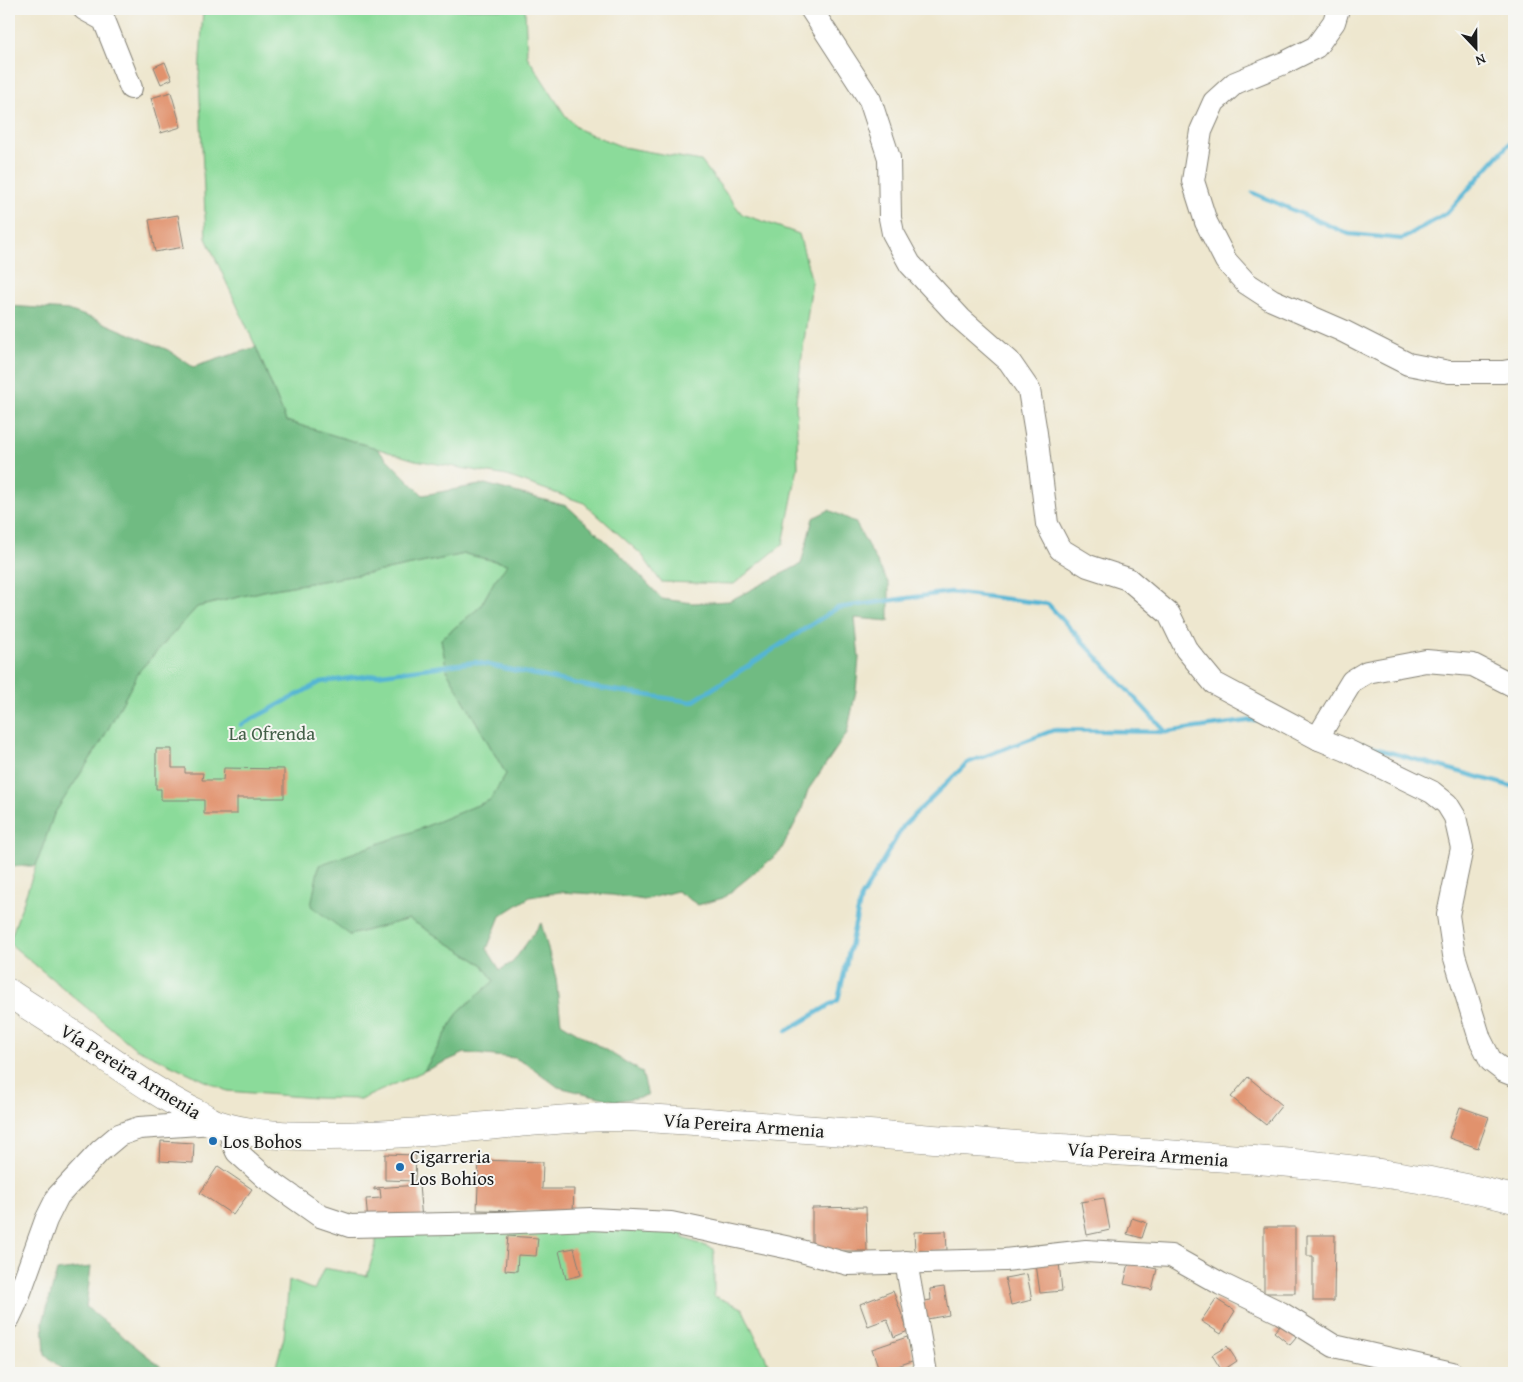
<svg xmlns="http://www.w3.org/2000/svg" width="1523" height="1382" viewBox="0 0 1523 1382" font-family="'Gentium Book Plus',serif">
	<rect width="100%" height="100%" fill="#f6f6f2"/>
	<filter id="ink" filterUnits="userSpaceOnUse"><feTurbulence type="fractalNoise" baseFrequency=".02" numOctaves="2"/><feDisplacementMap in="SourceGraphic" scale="10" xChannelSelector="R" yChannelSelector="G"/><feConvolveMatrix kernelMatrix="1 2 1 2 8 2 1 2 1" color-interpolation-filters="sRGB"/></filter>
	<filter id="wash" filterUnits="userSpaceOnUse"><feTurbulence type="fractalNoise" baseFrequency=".0096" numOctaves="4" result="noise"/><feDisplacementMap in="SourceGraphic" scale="20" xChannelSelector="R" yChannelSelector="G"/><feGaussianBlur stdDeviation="1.12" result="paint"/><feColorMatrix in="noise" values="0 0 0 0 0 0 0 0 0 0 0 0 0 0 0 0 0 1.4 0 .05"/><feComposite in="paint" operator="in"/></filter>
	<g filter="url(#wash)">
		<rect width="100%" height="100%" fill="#eee7cf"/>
		<g fill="#8bdb9a" stroke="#547c5b">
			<polygon points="203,9 525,9 527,56 565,115 580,130 623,147 701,161 742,214 799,234 812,282 796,401 798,467 783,544 734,584 661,582 642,555 584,503 507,476 415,460 286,421 256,347 206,238 199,77"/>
			<polygon points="465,554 508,564 495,580 480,607 441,639 447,671 506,774 490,800 417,830 350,935 409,919 482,964 494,981 459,1011 424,1071 362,1099 315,1098 227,1091 135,1048 9,943 54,814 100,744 140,670 197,607 268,590 387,570"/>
			<polygon points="683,1227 683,1238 714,1249 714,1296 742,1308 772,1371 768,1373 274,1373 284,1337 289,1280 314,1290 324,1268 367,1276 376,1245 376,1234"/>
		</g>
		<g fill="#70bb82" stroke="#466c4f">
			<polygon points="9,306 68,310 97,320 168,350 193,367 256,347 286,421 376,448 423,495 485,484 567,506 621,555 662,599 693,603 729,601 801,564 813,518 829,510 855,522 889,584 889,621 855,618 859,658 856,691 847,733 808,790 801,812 780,852 723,898 698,905 677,891 644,900 612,895 560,892 530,897 500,916 487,949 500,970 513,962 541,923 556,978 561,1023 642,1072 648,1096 616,1101 558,1087 530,1066 515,1058 465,1053 424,1071 459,1011 494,981 482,964 409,919 350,935 311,906 319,865 417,830 490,800 506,774 447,671 441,639 480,607 495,580 508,564 465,554 387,570 268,590 197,607 140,670 100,744 54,814 36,866 9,866"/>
			<polygon points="91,1267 86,1307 169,1373 66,1373 45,1354 43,1322 57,1271"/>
		</g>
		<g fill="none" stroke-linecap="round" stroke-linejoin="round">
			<g stroke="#55b5d4" stroke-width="4.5">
				<polyline points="1253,193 1349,234 1402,239 1448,212 1514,138"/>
				<polyline points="241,725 321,682 475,662 592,687 692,702 837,608 950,592 1048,604 1166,732"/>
				<polyline points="1353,742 1514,787"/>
				<polyline points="786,1031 838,1000 861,898 904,825 967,763 1054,730 1166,732 1262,719"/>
			</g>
		</g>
		<g id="blocks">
			<g fill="#e1926d">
				<polygon points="165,62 172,79 161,84 154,67"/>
				<polygon points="171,92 181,127 161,133 151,98"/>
				<polygon points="178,215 184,247 155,252 149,220"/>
				<polygon points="156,749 172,749 172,768 185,768 185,773 203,773 202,780 223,780 224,768 284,769 284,798 237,798 237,814 204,814 204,800 161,800 161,789 156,789"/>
				<polygon points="1248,1077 1282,1105 1266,1125 1231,1097"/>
				<polygon points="1460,1107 1489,1117 1478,1148 1449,1138"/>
				<polygon points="161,1141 194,1143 193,1163 160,1161"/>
				<polygon points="385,1154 416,1155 415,1181 385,1180"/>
				<polygon points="479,1160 543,1162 542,1189 574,1189 573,1212 477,1210"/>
				<polygon points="218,1166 252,1189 233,1215 200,1193"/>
				<polygon points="419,1185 422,1220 368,1223 366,1199 381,1198 380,1189 374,1190 374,1188"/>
				<polygon points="1104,1198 1110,1230 1087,1235 1081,1202"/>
				<polygon points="866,1207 867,1251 812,1251 812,1208"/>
				<polygon points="1132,1218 1147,1223 1142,1238 1127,1234"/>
				<rect x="1264" y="1227" width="31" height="66"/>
				<polygon points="946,1231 947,1250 915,1251 914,1232"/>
				<polygon points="1307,1235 1335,1235 1334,1301 1313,1301 1313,1256 1307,1256"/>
				<polygon points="508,1236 538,1238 536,1256 518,1255 517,1271 505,1270"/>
				<polygon points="574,1248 581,1275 566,1279 559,1251"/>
				<polygon points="1059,1262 1062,1291 1040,1293 1036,1264"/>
				<polygon points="1129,1263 1157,1269 1152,1290 1124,1284"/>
				<polygon points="1027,1274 1032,1300 1011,1305 1005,1278"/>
				<polygon points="944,1287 949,1315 922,1320 919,1302 931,1300 930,1289"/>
				<polygon points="893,1291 908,1331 894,1337 887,1319 868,1326 860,1304"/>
				<polygon points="1216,1299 1235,1311 1221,1334 1201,1321"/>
				<polygon points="1281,1324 1297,1337 1290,1345 1274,1332"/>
				<polygon points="907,1337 915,1360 880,1372 872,1349"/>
				<polygon points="1227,1346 1237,1361 1222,1371 1212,1355"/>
			</g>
		</g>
	</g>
	<g filter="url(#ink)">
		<use href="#blocks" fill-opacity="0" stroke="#858276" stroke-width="1"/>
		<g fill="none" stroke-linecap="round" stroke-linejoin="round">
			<defs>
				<g id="minor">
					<polyline points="84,9 104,20 131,88"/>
					<polyline points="811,9 870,100 889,158 890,218 893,233 910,264 961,319 1009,361 1029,390 1036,433 1047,524 1060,549 1088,566 1128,579 1169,614 1186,649 1214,683 1319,739 1346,750 1432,792 1447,804 1455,817 1462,848 1448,915 1454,955 1480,1039 1491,1061 1504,1071 1514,1075"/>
					<polyline points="1338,9 1334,22 1316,47 1284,63 1235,83 1214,102 1201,131 1193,181 1206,222 1226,261 1246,283 1272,300 1341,330 1408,364 1449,372 1503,372 1514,370"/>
					<polyline points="1319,739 1321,732 1352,681 1367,672 1426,661 1473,665 1514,686"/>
					<polyline points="232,1129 232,1141 237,1152 266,1178 320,1216 350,1226 496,1223 591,1219 671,1223 790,1248 848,1264 1005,1260 1086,1251 1171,1256 1221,1284 1281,1313 1334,1346 1452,1373"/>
					<polyline points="906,1262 926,1373"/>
					<polyline points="9,1318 16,1303 46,1220 58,1196 100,1151 119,1135 139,1128 214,1123"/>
				</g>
				<path id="major" d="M9,993C37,1012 67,1029 94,1049C129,1073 162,1097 200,1115C206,1118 211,1122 217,1124C253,1136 292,1136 329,1136C393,1136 456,1129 518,1123C555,1120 591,1116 628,1117C773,1125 917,1139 1061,1148C1212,1157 1368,1161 1514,1199"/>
			</defs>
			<use href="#minor" stroke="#858276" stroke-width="24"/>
			<use href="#major" stroke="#858276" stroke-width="29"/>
			<use href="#minor" stroke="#fff" stroke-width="22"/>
			<use href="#major" stroke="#fff" stroke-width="28"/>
		</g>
	</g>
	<g fill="#1f6fb2" stroke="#f6f6f2" stroke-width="2">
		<circle cx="213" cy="1141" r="5"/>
		<circle cx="400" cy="1167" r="5"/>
	</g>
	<g text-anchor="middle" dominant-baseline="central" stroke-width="4" stroke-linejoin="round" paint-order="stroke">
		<g font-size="19" fill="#435f48" stroke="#f6f6f2">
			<text x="272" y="733">La Ofrenda</text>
		</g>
		<g font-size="19" fill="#1c1c1c" stroke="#f6f6f2">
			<text transform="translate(131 1071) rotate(32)">Vía Pereira Armenia</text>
			<text transform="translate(744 1125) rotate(4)">Vía Pereira Armenia</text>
			<text transform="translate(1148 1154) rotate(4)">Vía Pereira Armenia</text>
		</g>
		<g font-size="19" fill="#1c1c1c" stroke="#f6f6f2" text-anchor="start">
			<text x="223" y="1141">Los Bohos</text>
			<text x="410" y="1156">Cigarreria<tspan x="410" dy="22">Los Bohios</tspan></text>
		</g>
	</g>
	<rect width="1523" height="1382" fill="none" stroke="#f6f6f2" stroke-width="30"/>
	<g transform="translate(1476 48) rotate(158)" stroke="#f6f6f2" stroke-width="4" paint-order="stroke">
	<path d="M0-4L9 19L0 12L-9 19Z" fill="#1c1c1c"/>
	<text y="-8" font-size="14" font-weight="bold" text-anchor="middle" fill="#1c1c1c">N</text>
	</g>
</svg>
